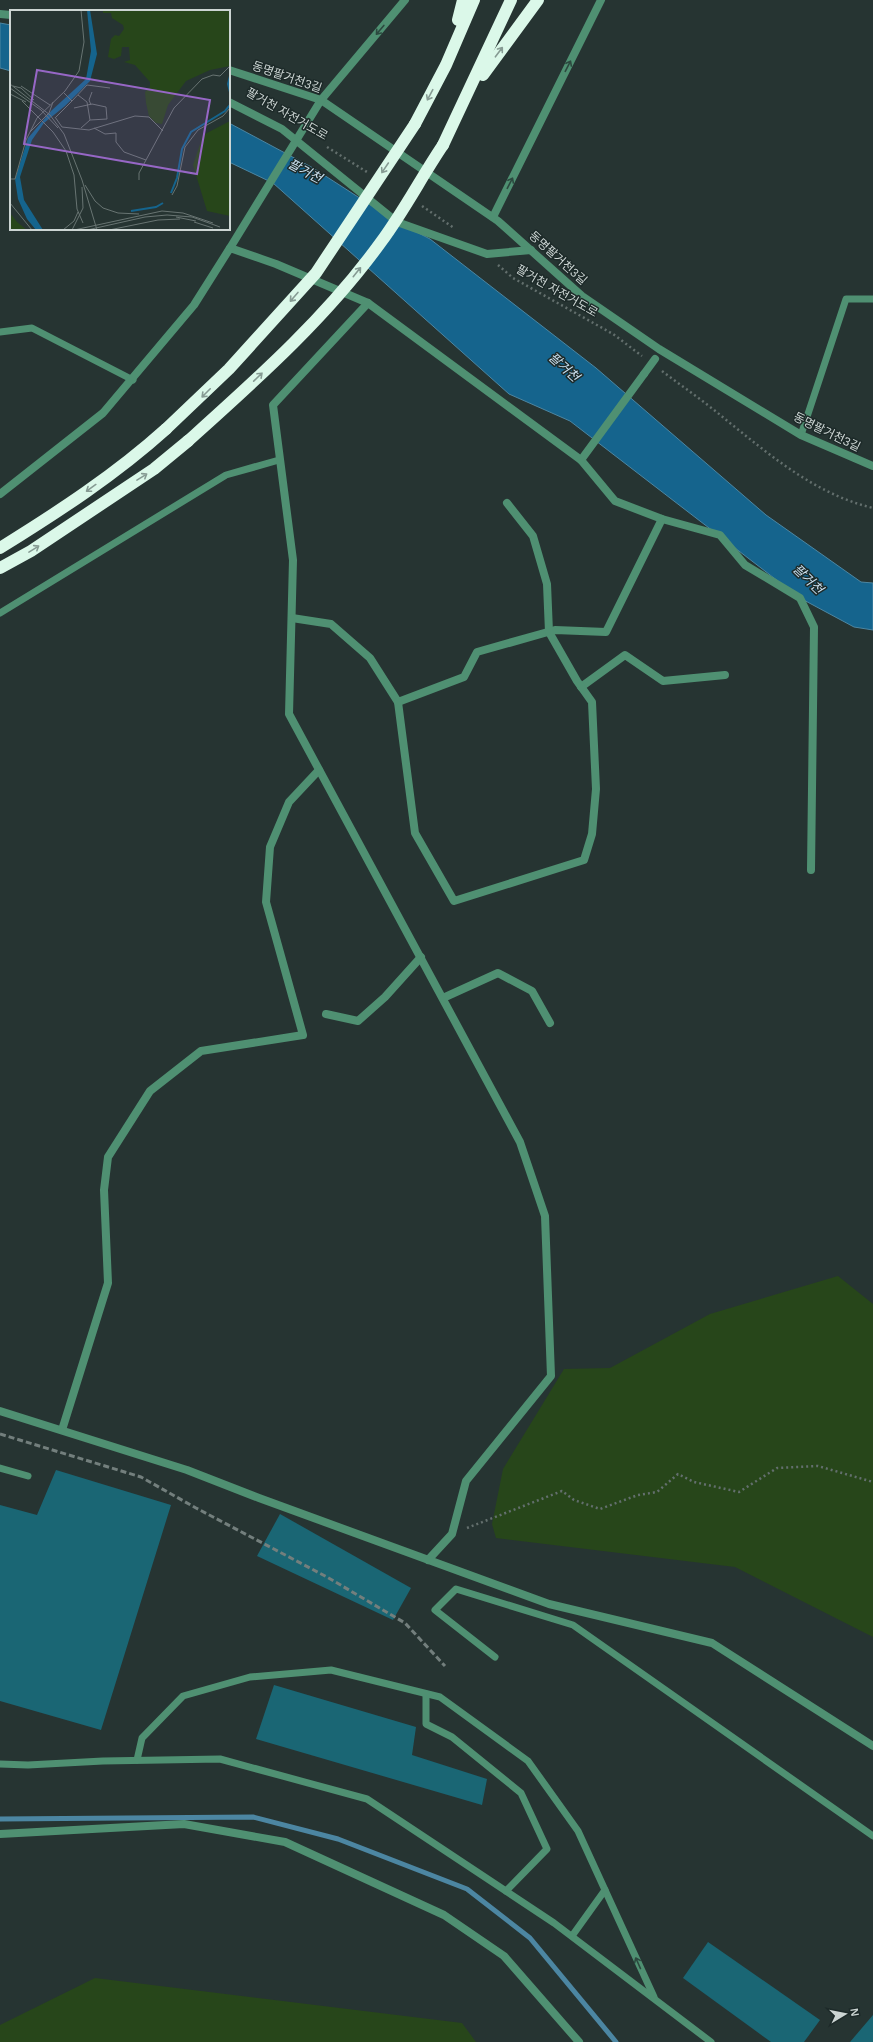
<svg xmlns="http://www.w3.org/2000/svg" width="873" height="2042" viewBox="0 0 873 2042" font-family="Arial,'Noto Sans KR',sans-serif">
	<rect width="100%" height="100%" fill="#263432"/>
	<g fill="#27461a">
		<polygon points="838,1276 873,1304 873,1637 735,1567 496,1538 492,1524 503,1469 564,1369 610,1368 710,1314"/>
		<polygon points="95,1978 462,2023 476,2042 0,2042 0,2025"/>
	</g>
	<g fill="#15648d" stroke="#4c86a2">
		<polygon points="0,23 11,25 11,71 0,68"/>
		<polygon points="229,123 313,168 397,222 430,239 596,368 766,515 861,582 873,583 873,630 854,627 800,598 570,421 509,394 273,183 229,162"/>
	</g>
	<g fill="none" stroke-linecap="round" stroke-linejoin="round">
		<polyline stroke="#4c86a2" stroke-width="5" points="0,1819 253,1817 338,1839 467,1889 530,1938 616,2042"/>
	</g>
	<g fill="#1a6674">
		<polygon points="56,1470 171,1505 101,1730 0,1701 0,1505 37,1515"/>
		<polygon points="280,1514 411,1588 393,1620 257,1556"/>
		<polygon points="274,1685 416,1727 412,1755 487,1779 482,1805 256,1739"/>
		<polygon points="708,1942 820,2020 804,2042 771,2042 683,1978"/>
		<polygon points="873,2015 873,2042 850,2042"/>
	</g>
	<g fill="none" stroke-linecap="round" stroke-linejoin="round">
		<g stroke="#636f6d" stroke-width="2.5" stroke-dasharray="2 3" stroke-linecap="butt">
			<polyline points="327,147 367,172"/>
			<polyline points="422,206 454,228"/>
			<polyline points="498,265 513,278 613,334 642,356"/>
			<path d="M662,371C683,387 705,402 725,419C771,456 815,494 873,508"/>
			<polyline points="467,1528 562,1491 574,1500 600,1509 638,1495 657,1492 678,1474 694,1482 739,1492 777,1468 818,1466 873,1482"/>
		</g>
		<g stroke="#4f9072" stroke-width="7">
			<polyline points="0,332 32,328 133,380"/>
			<polyline points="801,435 846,299 873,299"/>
			<polyline points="0,613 226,475 279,460"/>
			<polyline points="0,1468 28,1476"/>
			<polyline points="495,1657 435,1610 456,1589 573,1625 873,1836"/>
			<polyline points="426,1694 426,1724 452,1737 521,1793 547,1849 506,1891"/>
			<polyline points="137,1760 142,1738 183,1696 250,1677 331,1670 440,1697 528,1761 578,1831 605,1890 572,1936"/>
			<polyline points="0,1764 28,1765 103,1761 220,1759 367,1799 554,1923 711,2042"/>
			<polyline points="605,1890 654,1997"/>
		</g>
		<g stroke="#4f9072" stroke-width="8">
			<polyline points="0,14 11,15"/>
			<polyline points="229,70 321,100 498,221 582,296 659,349 801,435 873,466"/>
			<polyline points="321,100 405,0"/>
			<polyline points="229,102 282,129 397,222 487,254 531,250"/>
			<polyline points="493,217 601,0"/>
			<polyline points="368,303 273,405 293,560 289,714 520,1142 545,1216 551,1376 466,1481 452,1534 428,1560"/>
			<polyline points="581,460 615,501 662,519 720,535 745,565 800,598 814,627 811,870"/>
			<polyline points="0,494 103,413 194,305 230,248 276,264 368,303 581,460 644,374"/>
			<polyline points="292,618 331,624 370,658 398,702 464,677 477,652 555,630 606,632 662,519"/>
			<polyline points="581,687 625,655 663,681 725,675"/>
			<polyline points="398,702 415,833 454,901 584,860 592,834 596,789 592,702 577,681 549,632 547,584 533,536 507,503"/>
			<polyline points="443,998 498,973 532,991 550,1023"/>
			<polyline points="326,1014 358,1021 385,997 421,957"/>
			<polyline points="0,1411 187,1470 259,1498 549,1604 712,1643 873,1746"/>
			<polyline points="62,1430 108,1283 104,1190 108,1157 150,1091 201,1051 303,1035 266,902 270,847 289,802 319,770"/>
			<polyline points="0,1834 184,1824 285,1842 444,1915 504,1956 579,2042"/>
		</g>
		<g stroke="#dbf8e9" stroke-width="12">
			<polyline points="458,20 463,0"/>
			<polyline points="483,75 538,0"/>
			<polyline points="415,124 446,65 474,0"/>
			<polyline points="443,145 511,0"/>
			<path d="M0,548C58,512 115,475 166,429"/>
			<polyline points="0,568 31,551 154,469 188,441"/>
		</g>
		<polyline stroke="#737f7d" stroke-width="3" stroke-dasharray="6 3" stroke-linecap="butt" points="0,1434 141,1477 196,1508 327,1577 405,1623 445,1666"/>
		<g stroke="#4f9072" stroke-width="8">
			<polyline points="230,248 321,100"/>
			<polyline points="644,374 655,359"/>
		</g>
		<g stroke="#dbf8e9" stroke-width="12">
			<polyline points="166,429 229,369 316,273 415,124"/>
			<path d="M188,441C257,379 327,317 381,242C404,211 422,176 443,145"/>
		</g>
	</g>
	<defs><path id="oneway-shaft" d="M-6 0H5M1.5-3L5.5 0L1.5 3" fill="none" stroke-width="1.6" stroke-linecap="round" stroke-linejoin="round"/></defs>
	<g stroke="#2c493f">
		<use href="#oneway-shaft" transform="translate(380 30) rotate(130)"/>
		<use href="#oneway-shaft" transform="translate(568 66) rotate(-63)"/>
		<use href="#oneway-shaft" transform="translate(510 183) rotate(-63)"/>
		<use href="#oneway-shaft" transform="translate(638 1963) rotate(-114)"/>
	</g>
	<g stroke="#869b93">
		<use href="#oneway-shaft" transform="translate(499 52) rotate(-53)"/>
		<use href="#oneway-shaft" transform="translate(430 95) rotate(118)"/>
		<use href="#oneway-shaft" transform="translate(385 168) rotate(124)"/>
		<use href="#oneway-shaft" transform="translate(357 272) rotate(-51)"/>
		<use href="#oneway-shaft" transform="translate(294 297) rotate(131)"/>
		<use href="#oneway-shaft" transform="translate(258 377) rotate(-44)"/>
		<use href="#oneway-shaft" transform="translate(206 393) rotate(135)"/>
		<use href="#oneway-shaft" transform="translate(142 477) rotate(-32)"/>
		<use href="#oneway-shaft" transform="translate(91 488) rotate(144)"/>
		<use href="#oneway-shaft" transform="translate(34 549) rotate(-32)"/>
	</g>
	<g text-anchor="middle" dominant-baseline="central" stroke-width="3" stroke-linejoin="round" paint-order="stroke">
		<g font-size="12" fill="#ccd5d3" stroke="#1d2a29">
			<text transform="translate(287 77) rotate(19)">동명팔거천3길</text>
			<text transform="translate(287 114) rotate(30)">팔거천 자전거도로</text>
			<text transform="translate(558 258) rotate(42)">동명팔거천3길</text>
			<text transform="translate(557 291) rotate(30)">팔거천 자전거도로</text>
			<text transform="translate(827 432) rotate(26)">동명팔거천3길</text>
		</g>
		<g font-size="13" font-style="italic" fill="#cce1f0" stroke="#1d2a29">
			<text transform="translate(305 171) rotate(28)">팔거천</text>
			<text transform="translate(564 367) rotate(42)">팔거천</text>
			<text transform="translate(808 579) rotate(44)">팔거천</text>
		</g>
	</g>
	<g transform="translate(10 10)">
		<rect width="220" height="220" fill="#263432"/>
		<path d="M93,0H220V56L200,60L176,71L158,95L152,114L146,113L139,106L136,93L135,82L140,77V72L125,55L114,52L120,50L119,37H112L111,46L104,49L98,47L101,29L105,25L109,26L114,19L113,15L102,8L101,3H93ZM220,111V206L197,201L183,155L193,125ZM0,203L7,212L17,220H0Z" fill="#27461a"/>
		<path d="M77,0H80L87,44L80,71L55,96L34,113L22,130L10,167L14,190L33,220H26L17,209L8,189L5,169L18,128L41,101L76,69L81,41Z" fill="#15648d"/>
		<path fill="none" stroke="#15648d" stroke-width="2" d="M220,66L218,74L220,82M161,183L167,168L172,139L181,122L215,101L220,95M121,201L146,197L153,193"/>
		<path fill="none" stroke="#687472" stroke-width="1" d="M0,74L40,105L54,124L72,170L87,220M3,76L11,78L24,90M11,76L40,95M0,78L31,100L48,118M0,84L16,92M68,85L77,92L80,110L71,118M12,91L43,122L56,141L64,165L67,199L73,213M62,91L77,75L100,78M81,95L79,90L82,82M64,98L82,94L96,97L97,109L80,110M45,107L52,117L79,120L125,106L139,107L153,121M46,107L62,91L54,83M84,118L95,124L106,123V132L114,142L136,150M20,122L39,103L43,92M0,169H5L16,130L27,108L55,81L69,61L74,32L71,0M129,170V163L164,98L192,69L203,65L210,66L220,56M75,175L85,191L93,198L108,203L129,204M162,185L167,176L175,137L188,120L213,106L220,98M0,193L22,220M166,207L186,211M184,212L203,218M53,220L64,211L68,202M62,220L73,198L72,177M64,220L152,201L173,203L203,213M77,220L135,207L157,205L182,207L210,217M99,220L148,210L170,209"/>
		<path fill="#9767c6" fill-opacity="0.15" stroke="#9767c6" stroke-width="2" d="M27,60L200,90L187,164L14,134Z"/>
		<rect width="220" height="220" fill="none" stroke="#ccd5d3" stroke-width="2"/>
	</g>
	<g transform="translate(845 2014) rotate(80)" stroke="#1d2a29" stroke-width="3" paint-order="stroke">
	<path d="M0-3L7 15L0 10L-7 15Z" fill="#ccd5d3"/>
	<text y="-6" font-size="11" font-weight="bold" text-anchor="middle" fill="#ccd5d3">N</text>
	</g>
</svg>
